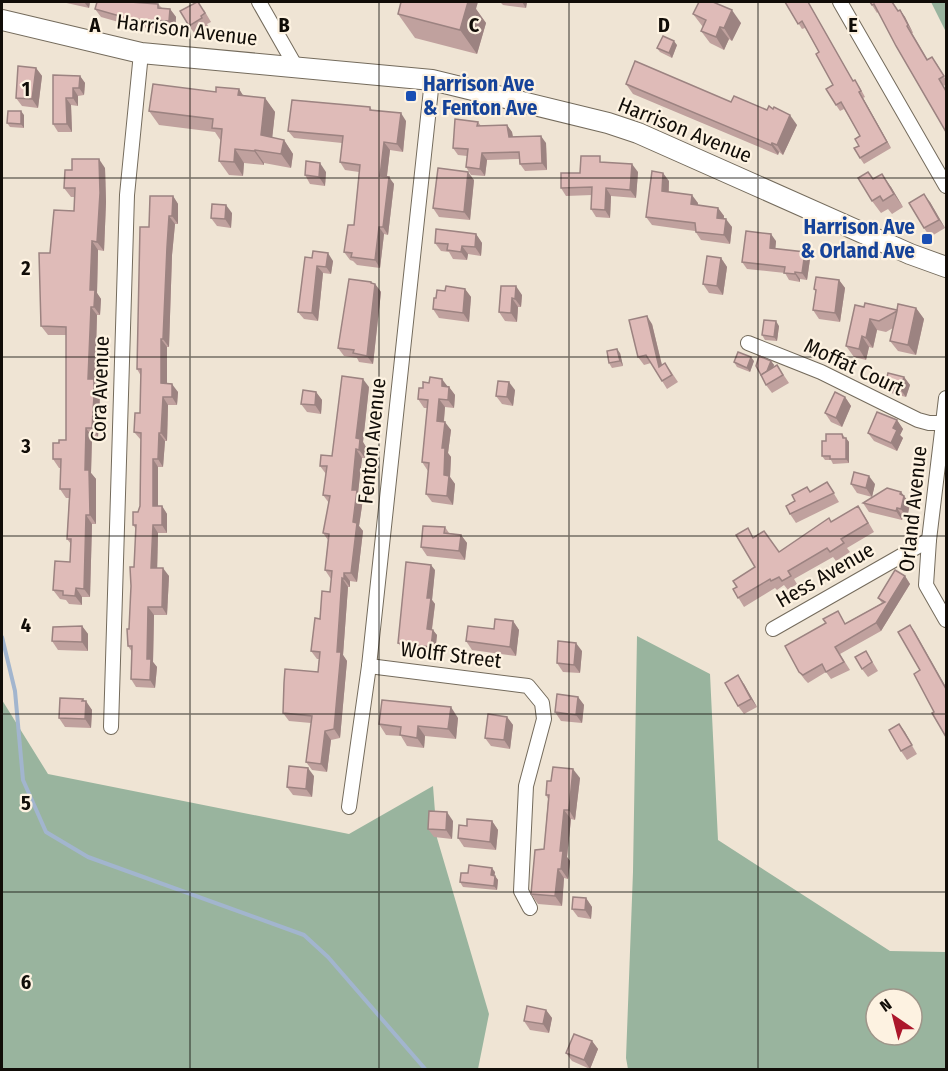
<svg xmlns="http://www.w3.org/2000/svg" width="948" height="1071" viewBox="0 0 948 1071" font-family="'Fira Sans Condensed',sans-serif">
	<rect width="100%" height="100%" fill="#efe4d4"/>
	<g fill="#99b49e" fill-rule="evenodd">
		<polygon points="931,2 946,2 946,32"/>
		<path d="M637,636L710,674L718,840L890,951L946,952V1069H628L626,1058L633,872ZM876,999H912V1035H876Z"/>
		<polygon points="2,700 48,774 349,834 433,786 437,838 489,1014 478,1069 2,1069"/>
	</g>
	<g fill="none" stroke-linecap="round" stroke-linejoin="round">
		<polyline stroke="#a2b5ce" stroke-width="4" points="2,637 15,691 23,780 46,832 88,857 304,935 328,957 426,1070"/>
		<defs>
			<g id="minor">
				<polyline points="259,2 296,67"/>
				<polyline points="840,2 946,186"/>
				<polyline points="748,343 821,372 918,420 929,423 943,423"/>
				<polyline points="946,398 929,540 926,585 946,620"/>
				<polyline points="773,629 929,540"/>
				<polyline points="369,666 528,686 542,703 544,719 526,786 521,891 530,908"/>
				<polyline points="111,727 127,195 141,53"/>
				<polyline points="349,807 369,666 432,80"/>
			</g>
			<polyline id="secondary" points="2,20 141,53 432,80 608,123 638,133 910,254 946,267"/>
		</defs>
		<use href="#minor" stroke="#746b5c" stroke-width="16"/>
		<use href="#secondary" stroke="#746b5c" stroke-width="22"/>
		<use href="#minor" stroke="#fff" stroke-width="14"/>
		<use href="#secondary" stroke="#fff" stroke-width="20"/>
	</g>
	<g fill="#c0a19e">
		<polygon points="62,2 90,2 89,8"/>
		<polygon points="500,2 527,2 526,8 503,5"/>
		<polygon points="785,2 808,2 853,81 859,86 865,97 863,98 891,148 864,164 860,158 859,146 860,136 844,109 840,111 836,105 833,85 819,52 805,28 802,29"/>
		<polygon points="870,2 893,2 898,11 900,10 905,17 913,33 912,33 928,60 937,64 946,80 946,84 944,86 878,12 877,13"/>
		<polygon points="158,4 162,8 170,9 176,17 175,30 136,27 101,17 95,9"/>
		<polygon points="476,9 486,23 477,54 415,38 398,14"/>
		<polygon points="204,10 211,22 207,24 208,26 195,34 189,26"/>
		<polygon points="693,14 741,23 732,41 729,39 724,50 710,43 701,31 703,27"/>
		<polygon points="677,45 672,58 660,52 657,48"/>
		<polygon points="36,68 42,76 38,108 22,106 16,98"/>
		<polygon points="53,75 80,76 85,83 84,95 78,96 78,106 71,105 72,132 58,132 53,124"/>
		<polygon points="626,84 731,102 767,110 797,125 783,155 779,152 778,155 633,94"/>
		<polygon points="239,89 243,96 265,98 275,112 272,138 284,140 293,154 291,168 264,163 264,165 244,163 243,176 229,175 219,161 221,141 215,132 159,125 149,111 216,92"/>
		<polygon points="370,107 372,110 406,121 403,152 390,150 387,176 394,184 388,235 384,234 380,268 357,265 353,261 350,260 344,252 354,225 359,172 345,170 340,162 342,143 294,138 288,131"/>
		<polygon points="24,115 24,128 10,127 7,123"/>
		<polygon points="478,122 481,126 507,125 512,132 513,137 546,143 547,170 525,171 520,164 519,159 487,160 485,176 471,175 466,167 467,156 458,155 453,148"/>
		<polygon points="604,162 638,172 636,198 611,196 610,218 596,217 591,209 592,195 566,196 561,188 580,173"/>
		<polygon points="105,168 106,202 104,251 98,250 97,293 101,299 100,315 97,315 95,381 100,388 100,405 98,437 92,437 91,473 96,479 96,524 92,524 90,597 82,597 82,605 69,604 66,600 60,599 53,590 70,562 71,544 67,539 69,498 66,498 60,489 61,468 59,468 53,459 59,443 66,440 66,335 48,335 41,326 50,253 74,211 74,197 71,197 64,188"/>
		<polygon points="326,172 325,186 310,184 305,175"/>
		<polygon points="873,179 891,187 903,207 892,214 888,209 881,213 872,201"/>
		<polygon points="474,180 470,220 439,217 433,208"/>
		<polygon points="669,181 669,192 698,203 698,205 718,208 724,216 724,219 732,227 730,244 701,240 695,231 652,225 646,217"/>
		<polygon points="173,196 178,204 178,224 175,224 172,255 169,347 167,347 167,384 178,392 177,405 168,405 167,441 165,441 163,467 158,467 158,506 162,506 167,514 167,533 158,533 157,568 169,576 167,615 154,615 153,662 157,667 155,688 136,687 131,679 132,652 128,646 134,567 136,529 133,525 140,506 141,440 134,432 140,413 141,376 137,369 149,227"/>
		<polygon points="930,202 945,228 930,237 924,228"/>
		<polygon points="232,213 231,228 217,226 211,218"/>
		<polygon points="476,234 482,243 481,256 468,254 467,260 453,259 449,252 441,251 435,243"/>
		<polygon points="776,241 775,248 810,259 807,280 800,279 800,282 789,280 785,273 747,269 742,262"/>
		<polygon points="305,257 333,261 331,274 323,273 318,321 304,319 298,312"/>
		<polygon points="721,258 727,267 723,295 709,293 703,284"/>
		<polygon points="839,280 845,288 840,322 819,319 813,310 816,291 814,289"/>
		<polygon points="372,284 375,284 381,292 373,364 359,362 357,358 344,356 338,348"/>
		<polygon points="501,286 522,295 521,307 518,307 517,322 505,321 499,312"/>
		<polygon points="465,289 471,297 469,322 439,318 433,309 445,291"/>
		<polygon points="864,307 897,310 916,308 924,319 916,355 898,351 890,341 893,328 886,332 877,330 873,348 869,347 866,360 854,357 846,346"/>
		<polygon points="652,324 662,365 670,370 678,382 667,389 651,363 644,365 638,357"/>
		<polygon points="779,326 777,341 765,340 762,335"/>
		<polygon points="620,353 623,366 612,368 609,363"/>
		<polygon points="754,361 750,372 737,367 734,362"/>
		<polygon points="771,361 774,365 773,368 783,374 789,383 772,393 766,385"/>
		<polygon points="904,377 910,385 906,397 891,393 885,385"/>
		<polygon points="448,386 449,387 455,395 454,408 445,407 444,422 451,430 448,453 451,457 450,477 455,484 453,505 432,502 426,494 428,471 422,462 427,408 424,408 418,399"/>
		<polygon points="369,387 363,442 366,447 365,458 362,458 358,493 363,499 359,526 363,531 357,582 350,581 350,587 348,587 343,655 347,661 340,738 331,740 327,772 312,770 306,762 311,723 289,721 283,713 318,672 319,659 317,659 311,651 320,619 330,592 331,579 325,570 328,540 323,533 329,503 323,495 326,474 320,466 332,456"/>
		<polygon points="515,390 513,406 502,404 496,396"/>
		<polygon points="316,392 322,400 321,414 307,412 301,404"/>
		<polygon points="845,397 851,406 842,427 831,422 825,413"/>
		<polygon points="897,420 903,429 900,435 903,438 897,451 874,441 868,433"/>
		<polygon points="842,434 849,442 849,463 833,464 831,460 825,460 822,456 826,441"/>
		<polygon points="827,482 839,502 796,523 790,514 810,492"/>
		<polygon points="851,484 875,484 872,497 857,493"/>
		<polygon points="901,492 910,504 907,518 903,517 902,520 869,512 863,503"/>
		<polygon points="864,515 874,532 847,548 850,552 836,561 833,557 794,579 797,584 788,590 784,585 777,590 775,588 744,607 733,589 737,587 755,567 779,552 831,522"/>
		<polygon points="445,527 449,533 461,535 467,543 465,560 427,556 421,547"/>
		<polygon points="435,570 432,600 435,604 432,630 437,635 435,652 402,648 398,643"/>
		<polygon points="905,576 910,584 881,631 840,654 850,670 831,679 826,672 808,683 805,680 799,672 846,623 882,603 878,598"/>
		<polygon points="513,621 519,630 516,656 472,650 466,641"/>
		<polygon points="82,626 88,634 88,651 58,650 52,641"/>
		<polygon points="582,651 580,673 563,672 557,663"/>
		<polygon points="866,651 878,671 868,677 862,669"/>
		<polygon points="744,684 757,707 744,714 738,706"/>
		<polygon points="578,697 584,705 582,723 561,721 555,712"/>
		<polygon points="83,699 92,710 91,728 65,727 59,718"/>
		<polygon points="507,717 513,725 510,749 491,746 485,738"/>
		<polygon points="458,718 456,739 425,736 424,748 407,746 401,736 386,735 379,724"/>
		<polygon points="899,724 917,754 907,760 901,751"/>
		<polygon points="314,776 312,797 293,795 287,787"/>
		<polygon points="580,778 575,820 571,819 567,857 570,861 568,879 564,878 562,906 538,904 531,894 544,849 548,799 546,795 551,781"/>
		<polygon points="453,821 452,839 434,837 428,829"/>
		<polygon points="492,821 498,830 496,850 464,847 458,838 467,826"/>
		<polygon points="495,872 494,876 495,876 498,880 497,890 463,887 460,882 468,873"/>
		<polygon points="586,898 592,907 591,919 578,917 572,909"/>
		<polygon points="546,1010 552,1018 549,1033 530,1030 524,1021"/>
		<polygon points="592,1041 598,1049 590,1069 572,1061 566,1053"/>
	</g>
	<g fill="#9c8381">
		<polygon points="84,2 90,2 89,8"/>
		<polygon points="460,2 478,2 476,9 486,23 477,54 460,30"/>
		<polygon points="522,2 527,2 526,8"/>
		<polygon points="170,9 176,17 175,30 169,21"/>
		<polygon points="732,10 741,23 732,41 724,28"/>
		<polygon points="900,10 905,17 913,33 908,25"/>
		<polygon points="720,27 729,39 724,50 716,37"/>
		<polygon points="674,41 677,45 672,58 669,53"/>
		<polygon points="36,68 42,76 38,108 32,99"/>
		<polygon points="80,76 85,83 84,95 79,88"/>
		<polygon points="73,88 78,96 78,106 73,98"/>
		<polygon points="239,89 248,103 238,95"/>
		<polygon points="859,92 863,98 891,148 887,142"/>
		<polygon points="66,98 71,105 72,132 67,124"/>
		<polygon points="265,98 275,112 271,149 261,135"/>
		<polygon points="21,111 24,115 24,128 21,124"/>
		<polygon points="401,113 406,121 403,152 397,144"/>
		<polygon points="790,115 797,125 783,155 777,145"/>
		<polygon points="507,125 512,132 514,144 509,137"/>
		<polygon points="541,136 546,143 547,170 542,163"/>
		<polygon points="284,140 293,154 291,168 281,154"/>
		<polygon points="384,142 390,150 386,183 380,176"/>
		<polygon points="772,143 779,152 778,155 771,145"/>
		<polygon points="235,149 244,163 243,176 234,162"/>
		<polygon points="255,150 264,163 264,165 254,151"/>
		<polygon points="482,153 487,160 485,176 480,169"/>
		<polygon points="99,159 105,168 106,202 104,251 97,242"/>
		<polygon points="320,163 326,172 325,186 319,177"/>
		<polygon points="632,164 638,172 636,198 630,190"/>
		<polygon points="468,172 474,180 470,220 464,212"/>
		<polygon points="663,173 669,181 668,199 662,191"/>
		<polygon points="882,174 891,187 903,207 894,194"/>
		<polygon points="389,177 394,184 388,235 383,227"/>
		<polygon points="606,188 611,196 610,218 605,210"/>
		<polygon points="924,194 930,202 945,228 939,220"/>
		<polygon points="692,195 698,203 697,212 691,204"/>
		<polygon points="173,196 178,204 178,224 172,216"/>
		<polygon points="226,205 232,213 231,228 225,219"/>
		<polygon points="718,208 724,216 723,226 717,218"/>
		<polygon points="169,216 175,224 172,255 169,347 163,339 167,247"/>
		<polygon points="726,219 732,227 730,244 724,235"/>
		<polygon points="379,227 384,234 380,268 375,260"/>
		<polygon points="476,234 482,243 481,256 475,247"/>
		<polygon points="771,234 776,241 775,255 770,248"/>
		<polygon points="92,241 98,250 97,293 101,299 100,315 94,307 90,290"/>
		<polygon points="462,246 468,254 467,260 461,252"/>
		<polygon points="805,252 810,259 807,280 802,273"/>
		<polygon points="328,253 333,261 331,274 326,267"/>
		<polygon points="721,258 727,267 723,295 717,286"/>
		<polygon points="317,266 323,273 318,321 312,313"/>
		<polygon points="795,272 800,279 800,282 795,274"/>
		<polygon points="839,280 845,288 840,322 835,313"/>
		<polygon points="371,282 375,287 375,284 381,292 373,364 367,356"/>
		<polygon points="516,286 522,295 521,307 515,299"/>
		<polygon points="465,289 471,297 469,322 463,313"/>
		<polygon points="512,298 518,307 517,322 511,313"/>
		<polygon points="91,307 97,315 95,381 100,388 98,437 92,428 88,379"/>
		<polygon points="916,308 924,319 916,355 908,345"/>
		<polygon points="647,316 652,324 664,374 659,367"/>
		<polygon points="870,319 877,330 873,348 866,338"/>
		<polygon points="776,321 779,326 777,341 774,337"/>
		<polygon points="862,336 869,347 866,360 859,349"/>
		<polygon points="161,339 167,347 167,391 161,383"/>
		<polygon points="617,349 620,353 623,366 620,361"/>
		<polygon points="751,357 754,361 750,372 747,368"/>
		<polygon points="771,361 774,365 767,383 764,379"/>
		<polygon points="904,377 910,385 906,397 900,389"/>
		<polygon points="363,379 369,387 363,442 366,447 365,458 359,450 356,438"/>
		<polygon points="442,379 448,387 442,386"/>
		<polygon points="509,382 515,390 513,406 507,397"/>
		<polygon points="172,384 178,392 177,405 172,397"/>
		<polygon points="449,387 455,395 454,408 448,400"/>
		<polygon points="316,392 322,400 321,414 315,405"/>
		<polygon points="163,397 168,405 167,441 161,433"/>
		<polygon points="845,397 851,406 842,427 836,418"/>
		<polygon points="439,399 445,407 443,429 437,421"/>
		<polygon points="897,420 903,429 900,435 903,438 897,451 891,443 893,428"/>
		<polygon points="445,422 451,430 448,453 451,457 450,477 455,484 453,505 447,496 444,475 442,448"/>
		<polygon points="86,428 92,437 91,473 96,479 96,524 90,515 85,470"/>
		<polygon points="159,433 165,441 163,467 158,459"/>
		<polygon points="846,438 849,442 849,463 846,459"/>
		<polygon points="356,449 362,458 358,493 363,499 359,526 363,531 357,582 351,573 353,522 352,490"/>
		<polygon points="153,459 158,467 158,514 153,506"/>
		<polygon points="869,476 875,484 872,497 866,488"/>
		<polygon points="901,492 910,504 907,518 901,509 900,494"/>
		<polygon points="162,506 167,514 167,533 162,525"/>
		<polygon points="897,508 903,517 902,520 896,511"/>
		<polygon points="86,515 92,524 90,597 84,589"/>
		<polygon points="153,525 158,533 157,576 151,568"/>
		<polygon points="461,535 467,543 465,560 459,551"/>
		<polygon points="431,565 435,570 432,600 435,604 431,635 427,629 427,598"/>
		<polygon points="163,568 169,576 167,615 162,607"/>
		<polygon points="344,573 350,581 350,587 344,579"/>
		<polygon points="905,576 910,584 881,631 876,623"/>
		<polygon points="342,578 348,587 343,655 347,661 340,738 334,729 337,652"/>
		<polygon points="76,588 82,597 82,605 75,596"/>
		<polygon points="148,607 154,615 153,662 157,667 155,688 150,680 147,659"/>
		<polygon points="513,621 519,630 516,656 510,647"/>
		<polygon points="910,625 915,632 946,687 946,689"/>
		<polygon points="82,626 88,634 88,651 82,642"/>
		<polygon points="433,630 437,635 435,652 431,647"/>
		<polygon points="576,643 582,651 580,673 574,665"/>
		<polygon points="738,675 744,684 757,707 751,699"/>
		<polygon points="578,697 584,705 582,723 576,715"/>
		<polygon points="83,699 86,703 86,701 92,710 91,728 85,719"/>
		<polygon points="451,707 458,718 456,739 448,729"/>
		<polygon points="507,717 513,725 510,749 504,740"/>
		<polygon points="899,724 905,732 917,754 912,745"/>
		<polygon points="418,726 425,736 424,748 417,738"/>
		<polygon points="325,731 331,740 327,772 321,764"/>
		<polygon points="308,768 314,776 312,797 306,789"/>
		<polygon points="573,769 580,778 575,820 569,810"/>
		<polygon points="564,810 571,819 567,857 570,861 568,879 561,869 560,851"/>
		<polygon points="447,812 453,821 452,839 446,830"/>
		<polygon points="492,821 498,830 496,850 490,842"/>
		<polygon points="492,868 495,872 494,880 491,875"/>
		<polygon points="558,869 564,878 562,906 555,896"/>
		<polygon points="495,876 498,880 497,890 494,886"/>
		<polygon points="586,898 592,907 591,919 585,910"/>
		<polygon points="546,1010 552,1018 549,1033 543,1024"/>
		<polygon points="592,1041 598,1049 590,1069 584,1060"/>
	</g>
	<g fill="#dfbbb8" stroke="#9c8381" stroke-width="1.5">
		<polygon points="97,2 130,2 158,4 158,8 170,9 169,21 130,19 95,9"/>
		<polygon points="197,2 198,2 205,13 201,16 202,18 189,26 180,11"/>
		<polygon points="401,2 468,2 460,30 398,14"/>
		<polygon points="699,2 713,2 732,10 724,28 720,27 716,37 701,31 706,20 693,14"/>
		<polygon points="785,2 808,2 853,81 855,80 861,91 859,92 887,142 860,158 854,148 859,146 855,139 860,136 841,102 836,105 826,89 833,85 816,54 819,52 802,21 798,24"/>
		<polygon points="870,2 892,2 898,11 900,10 908,25 907,26 927,60 932,57 944,76 939,79 946,91 946,132 896,46 874,4 872,5"/>
		<polygon points="663,36 674,41 669,53 657,48"/>
		<polygon points="635,61 731,102 734,96 767,110 769,106 773,109 774,107 790,115 777,145 772,143 771,145 626,84"/>
		<polygon points="18,66 36,68 32,99 16,98"/>
		<polygon points="53,75 80,76 79,88 73,88 73,98 66,98 67,124 53,124"/>
		<polygon points="153,84 216,92 216,87 239,89 238,95 265,98 261,135 284,140 281,154 255,150 254,151 235,149 234,162 219,161 222,129 212,128 213,119 149,111"/>
		<polygon points="292,100 370,107 370,110 401,113 397,144 384,142 380,176 389,177 383,227 379,227 375,260 351,257 352,253 344,252 348,225 354,225 360,165 340,162 343,136 288,131"/>
		<polygon points="8,111 21,111 21,124 7,123"/>
		<polygon points="455,119 478,122 477,126 507,125 509,137 541,136 542,163 520,164 519,152 482,153 480,169 466,167 468,149 453,148"/>
		<polygon points="581,156 600,156 600,162 632,164 630,190 606,188 605,210 591,209 592,187 561,188 561,173 580,173"/>
		<polygon points="72,159 99,159 100,193 97,242 92,241 90,290 95,290 94,307 91,307 88,379 94,379 94,396 92,428 86,428 85,470 89,470 90,515 86,515 84,589 76,588 75,596 63,595 63,591 53,590 55,561 70,562 71,539 67,539 70,489 60,489 61,459 53,459 53,443 59,443 59,440 66,440 66,327 41,326 39,253 50,253 54,210 74,211 75,188 64,188 65,170 72,170"/>
		<polygon points="306,161 320,163 319,177 305,175"/>
		<polygon points="438,168 468,172 464,212 433,208"/>
		<polygon points="652,171 663,173 662,191 692,195 691,204 718,208 717,218 726,219 724,235 696,232 695,223 646,217"/>
		<polygon points="868,172 873,179 882,174 894,194 883,201 880,196 872,201 858,178"/>
		<polygon points="924,194 939,220 924,228 909,203"/>
		<polygon points="150,196 173,196 172,216 169,216 167,247 163,339 161,339 161,383 172,384 172,397 163,397 161,433 159,433 158,459 153,459 153,506 162,506 162,525 153,525 151,568 163,568 162,607 148,607 147,659 151,659 150,680 131,679 132,646 128,646 127,629 129,629 131,586 130,567 134,567 136,525 133,525 133,512 138,512 140,506 141,433 134,432 135,413 140,413 141,369 137,369 140,227 149,227"/>
		<polygon points="212,204 226,205 225,219 211,218"/>
		<polygon points="436,229 476,234 475,247 462,246 461,252 447,250 448,244 435,243"/>
		<polygon points="746,231 771,234 770,248 805,252 802,273 795,272 795,274 784,273 785,267 742,262"/>
		<polygon points="313,251 328,253 326,267 317,266 312,313 298,312 305,257 312,258"/>
		<polygon points="707,256 721,258 717,286 703,284"/>
		<polygon points="816,277 839,280 835,313 813,310 816,290 814,289"/>
		<polygon points="349,279 371,282 371,283 375,284 367,356 353,353 354,350 338,348"/>
		<polygon points="446,286 465,289 463,313 433,309 434,298 436,298 437,290 445,291"/>
		<polygon points="501,286 516,286 515,299 512,298 511,313 499,312"/>
		<polygon points="865,303 897,310 898,304 916,308 908,345 890,341 897,311 879,321 870,319 866,338 862,336 859,349 846,346 855,305 864,307"/>
		<polygon points="647,316 659,367 665,363 672,375 662,381 646,355 638,357 629,320"/>
		<polygon points="764,320 776,321 774,337 762,335"/>
		<polygon points="617,349 620,361 609,363 607,351"/>
		<polygon points="738,352 751,357 747,368 734,362"/>
		<polygon points="759,356 771,361 767,371 761,375 756,366"/>
		<polygon points="777,365 783,375 766,385 761,375"/>
		<polygon points="888,373 904,377 900,389 885,385"/>
		<polygon points="342,376 363,379 356,438 360,439 359,450 356,449 352,490 357,490 353,522 357,523 351,573 344,573 344,579 342,578 337,652 341,652 334,729 325,731 321,764 306,762 312,716 283,713 284,683 285,669 318,672 320,652 311,651 315,618 320,619 322,591 330,592 332,571 325,570 329,534 323,533 330,496 323,495 327,466 320,466 321,455 332,456"/>
		<polygon points="430,377 442,379 442,386 449,387 448,400 439,399 437,421 445,422 442,448 445,448 444,475 449,476 447,496 426,494 429,463 422,462 428,400 418,399 419,388 423,388 423,382 429,383"/>
		<polygon points="498,381 509,382 507,397 496,396"/>
		<polygon points="303,390 316,392 315,405 301,404"/>
		<polygon points="835,392 845,397 836,418 825,413"/>
		<polygon points="877,412 897,420 893,428 897,430 891,443 868,433"/>
		<polygon points="826,434 842,434 843,438 846,438 846,459 830,459 830,456 822,456 822,441 826,441"/>
		<polygon points="854,472 869,476 866,488 851,484"/>
		<polygon points="827,482 834,493 790,514 786,506 795,501 792,495 807,487 810,492"/>
		<polygon points="887,488 901,492 900,494 904,496 901,509 897,508 896,511 863,503"/>
		<polygon points="858,506 868,523 841,539 844,543 830,552 827,548 788,571 791,576 782,581 779,577 771,581 770,579 738,598 733,589 737,587 733,581 755,567 736,535 748,528 753,538 764,531 779,552 829,518 831,522"/>
		<polygon points="423,526 445,527 444,533 461,535 459,551 421,547"/>
		<polygon points="406,562 431,565 427,598 431,598 427,629 433,630 431,647 398,643"/>
		<polygon points="895,570 905,576 876,623 835,647 844,662 826,672 822,664 803,675 799,672 785,646 826,623 823,619 838,611 845,624 885,602 878,598"/>
		<polygon points="495,619 513,621 510,647 466,641 468,626 494,629"/>
		<polygon points="910,625 946,689 946,737 932,713 934,712 914,674 920,670 898,632"/>
		<polygon points="82,626 82,642 52,641 53,627"/>
		<polygon points="558,641 576,643 574,665 557,663"/>
		<polygon points="866,651 872,662 862,669 855,657"/>
		<polygon points="738,675 751,699 738,706 725,683"/>
		<polygon points="557,694 578,697 576,715 555,712"/>
		<polygon points="60,698 83,699 82,701 86,701 85,719 59,718"/>
		<polygon points="382,700 451,707 448,729 418,726 417,738 400,735 401,727 379,724"/>
		<polygon points="488,714 507,717 504,740 485,738"/>
		<polygon points="899,724 912,745 901,751 889,730"/>
		<polygon points="289,766 308,768 306,789 287,787"/>
		<polygon points="553,767 573,769 569,810 564,810 560,851 563,851 561,869 558,869 555,896 531,894 535,850 544,849 549,795 546,795 547,781 551,781"/>
		<polygon points="429,811 447,812 446,830 428,829"/>
		<polygon points="467,819 492,821 490,842 458,838 459,825 467,826"/>
		<polygon points="469,865 492,868 491,875 495,876 494,886 460,882 461,873 468,873"/>
		<polygon points="573,897 586,898 585,910 572,909"/>
		<polygon points="527,1006 546,1010 543,1024 524,1021"/>
		<polygon points="574,1034 592,1041 584,1060 566,1053"/>
	</g>
	<path fill="none" stroke="#110d08" stroke-width="1.5" stroke-opacity="0.55" d="M190,2V1070M379,2V1070M569,2V1070M758,2V1070M2,178H946M2,357H946M2,536H946M2,714H946M2,892H946"/>
	<g fill="#1a4fb4" stroke="#fdf2e1" stroke-width="2">
		<rect x="405" y="90" width="12" height="12" rx="3"/>
		<rect x="921" y="233" width="12" height="12" rx="3"/>
	</g>
	<g text-anchor="middle" dominant-baseline="central" stroke-width="4.5" stroke-linejoin="round" paint-order="stroke">
		<g font-size="21" fill="#110d08" stroke="#fdf2e1">
			<text transform="translate(187 30) rotate(7)">Harrison Avenue</text>
			<text transform="translate(685 130) rotate(22)">Harrison Avenue</text>
			<text transform="translate(854 367) rotate(25)">Moffat Court</text>
			<text transform="translate(100 389) rotate(-88)">Cora Avenue</text>
			<text transform="translate(372 441) rotate(-84)">Fenton Avenue</text>
			<text transform="translate(913 509) rotate(-84)">Orland Avenue</text>
			<text transform="translate(825 575) rotate(-30)">Hess Avenue</text>
			<text transform="translate(451 655) rotate(7)">Wolff Street</text>
		</g>
		<g font-size="21" font-weight="bold" fill="#164399" stroke="#fdf2e1" text-anchor="start">
			<text x="423" y="84">Harrison Ave<tspan x="423" dy="24">&amp; Fenton Ave</tspan></text>
			<text x="915" y="227" text-anchor="end">Harrison Ave<tspan x="915" dy="24">&amp; Orland Ave</tspan></text>
		</g>
	</g>
	<g font-size="20" text-anchor="middle" font-weight="bold" fill="#110d08" stroke="#fdf2e1" stroke-width="4.5" stroke-linejoin="round" paint-order="stroke">
		<text x="95" y="32">A</text>
		<text x="284" y="32">B</text>
		<text x="474" y="32">C</text>
		<text x="664" y="32">D</text>
		<text x="853" y="32">E</text>
		<text x="26" y="96">1</text>
		<text x="26" y="275">2</text>
		<text x="26" y="453">3</text>
		<text x="26" y="632">4</text>
		<text x="26" y="810">5</text>
		<text x="26" y="989">6</text>
	</g>
	<rect width="948" height="1071" fill="none" stroke="#110d08" stroke-width="6"/>
	<g transform="translate(894 1017) rotate(325)"><circle r="28" fill="#fdf2e1" stroke="#9f968a" stroke-width="1.5"/>
	<path d="M0-4.5L10 22L0 15L-10 22Z" fill="#ac172b"/>
	<text y="-9" font-size="16" font-weight="bold" text-anchor="middle" fill="#110d08">N</text>
	</g>
</svg>
